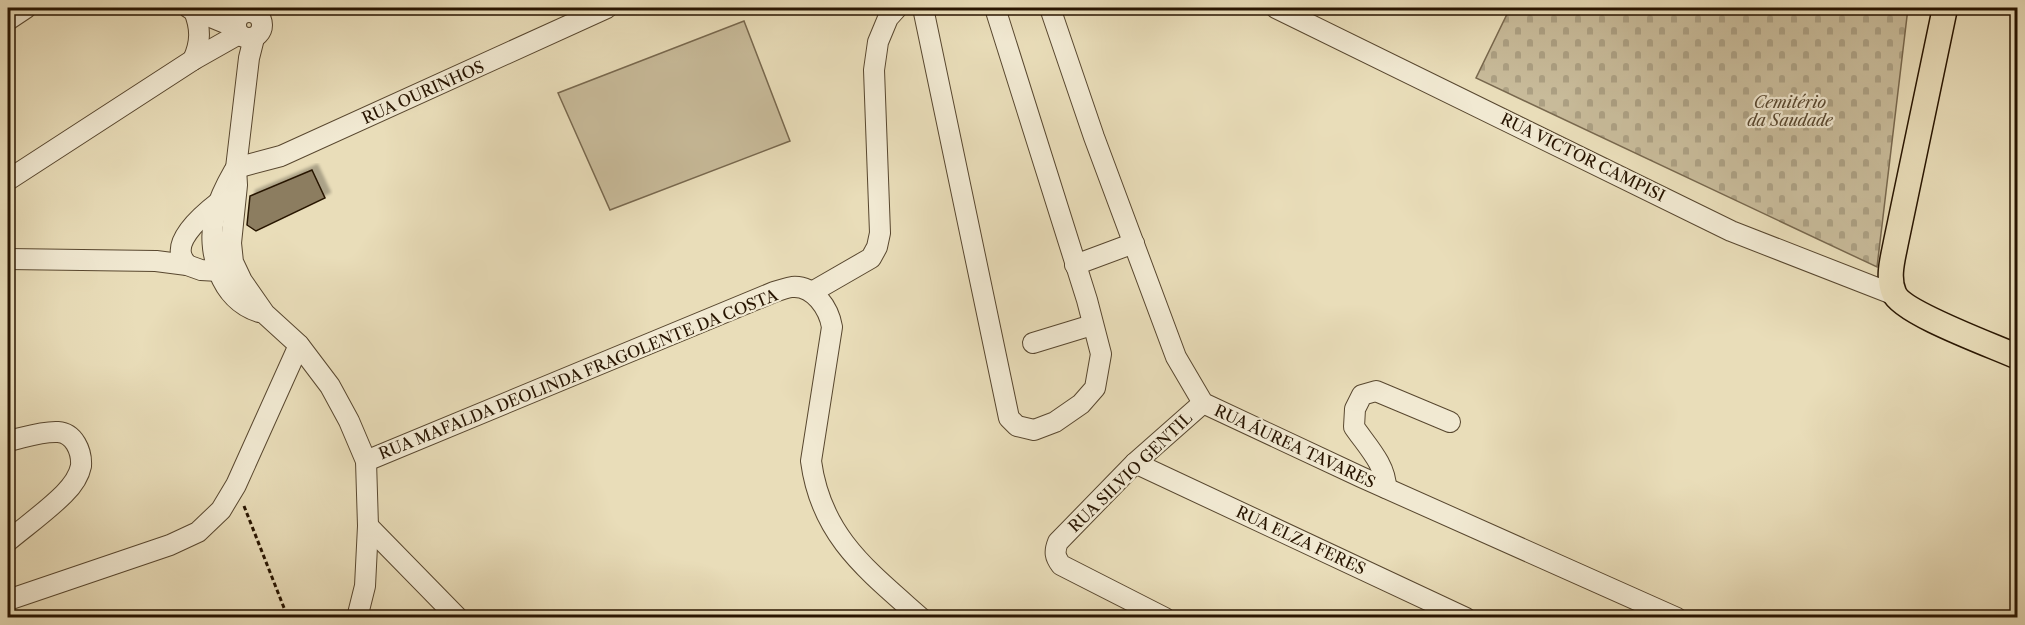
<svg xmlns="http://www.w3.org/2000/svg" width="2025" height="625" viewBox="0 0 2025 625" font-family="'Libre Caslon Text',serif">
	<defs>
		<pattern id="cemetery-stones" width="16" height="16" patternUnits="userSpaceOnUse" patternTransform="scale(1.5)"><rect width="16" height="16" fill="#c8bb9a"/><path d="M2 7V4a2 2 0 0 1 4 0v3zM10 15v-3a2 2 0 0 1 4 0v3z" fill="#aca083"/></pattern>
		<filter id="shadow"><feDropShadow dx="5.5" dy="-5.5" stdDeviation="1.5" flood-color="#0004"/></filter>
	</defs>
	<rect width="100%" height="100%" fill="#e9ddb9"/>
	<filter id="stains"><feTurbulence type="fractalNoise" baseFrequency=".00333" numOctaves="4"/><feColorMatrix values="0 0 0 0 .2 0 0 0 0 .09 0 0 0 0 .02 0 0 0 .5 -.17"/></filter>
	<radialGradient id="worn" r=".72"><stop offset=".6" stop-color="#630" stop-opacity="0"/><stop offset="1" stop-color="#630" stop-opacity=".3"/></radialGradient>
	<polygon fill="url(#cemetery-stones)" stroke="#78684e" stroke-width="1.5" points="1510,8 1908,8 1877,267 1476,78"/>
	<polygon fill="#c8bb9a" stroke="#78684e" stroke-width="1.5" points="744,21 790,141 610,210 558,93"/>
	<polygon fill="#8c7d61" stroke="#281501" stroke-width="1.5" filter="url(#shadow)" points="312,170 325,198 256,231 247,225 250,196"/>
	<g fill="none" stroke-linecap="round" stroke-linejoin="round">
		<defs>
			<g id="minor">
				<polyline points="189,8 235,27"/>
				<polyline points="923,8 1009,418 1017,426 1034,430 1055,422 1081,404 1095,388 1101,354 1087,300 995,8"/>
				<polyline points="1050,8 1094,137 1176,357 1203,403 1361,477 1677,618"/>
				<polyline points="1276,8 1731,231 1895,295"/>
				<circle cx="249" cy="25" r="13"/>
				<polyline points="8,20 26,8"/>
				<polyline points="254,38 249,58 236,168 237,185 231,243 233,262 242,281 265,314 299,345 330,386 349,421 366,461 368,526 365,586 357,618"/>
				<path d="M193,60C201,43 201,28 194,11"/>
				<polyline points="236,168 281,156 607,8"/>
				<path d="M234,171C226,185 219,199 215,214C206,251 220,300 259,312"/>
				<polyline points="8,180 193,60 239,34"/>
				<path d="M8,259L156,261L187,265L201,270L219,271C226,263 224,254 223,244"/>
				<path d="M187,265C185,262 183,260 182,257C174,238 206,212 219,202"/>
				<polyline points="1075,265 1134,243"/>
				<polyline points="812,292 871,258 877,247 880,233 874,70 878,42 888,18 897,8"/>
				<polyline points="1033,343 1092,325"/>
				<path d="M8,441C23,438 41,431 58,432C74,433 82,451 81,466C79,476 71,487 64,494C47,511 26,526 8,541"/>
				<path d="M366,461L774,292C780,290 786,288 792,287C814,285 829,309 832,327L811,461C821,536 867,570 921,618"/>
				<polyline points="1135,463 1466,618"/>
				<path d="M1386,488C1386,465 1367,446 1354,427L1355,409L1362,395L1376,391L1450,422"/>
				<polyline points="368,526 458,618"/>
				<polyline points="8,600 170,545 198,532 221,510 236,485 299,345"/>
				<path d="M1165,618L1061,565C1055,557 1054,552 1058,542L1135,463L1203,403"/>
			</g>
			<path id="major" d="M1945,8L1896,242C1893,258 1887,277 1894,293C1902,313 1994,346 2018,357"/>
		</defs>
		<use href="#minor" stroke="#58472f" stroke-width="22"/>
		<use href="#major" stroke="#281501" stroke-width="27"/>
		<polyline stroke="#281501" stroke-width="3" stroke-dasharray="4.5 3" stroke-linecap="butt" points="244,506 288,618"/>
		<use href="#minor" stroke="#f1e9d2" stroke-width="20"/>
		<use href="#major" stroke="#e9ddb9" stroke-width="24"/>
	</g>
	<g text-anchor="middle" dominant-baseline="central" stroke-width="4.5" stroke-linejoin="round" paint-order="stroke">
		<g font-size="16" fill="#281501" stroke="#f1e9d2">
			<text transform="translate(423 92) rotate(-24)">RUA OURINHOS</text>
			<text transform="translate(1583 157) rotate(26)">RUA VICTOR CAMPISI</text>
			<text transform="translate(578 374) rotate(-22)">RUA MAFALDA DEOLINDA FRAGOLENTE DA COSTA</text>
			<text transform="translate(1295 446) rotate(25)">RUA ÁUREA TAVARES</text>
			<text transform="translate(1130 472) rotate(-44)">RUA SILVIO GENTIL</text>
			<text transform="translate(1301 540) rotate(25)">RUA ELZA FERES</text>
		</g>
		<g font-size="16" font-style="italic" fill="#58472f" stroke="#f1e9d2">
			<text x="1790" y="102">Cemitério<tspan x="1790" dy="18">da Saudade</tspan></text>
		</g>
	</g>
	<rect width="2025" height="625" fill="none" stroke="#e9ddb9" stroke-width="30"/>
	<rect x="9" y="9" width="2007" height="607" fill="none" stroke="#281501" stroke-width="3"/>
	<rect x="15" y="15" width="1995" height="595" fill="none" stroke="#281501" stroke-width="1.5"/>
	<rect width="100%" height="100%" filter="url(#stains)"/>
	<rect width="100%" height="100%" fill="url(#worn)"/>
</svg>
